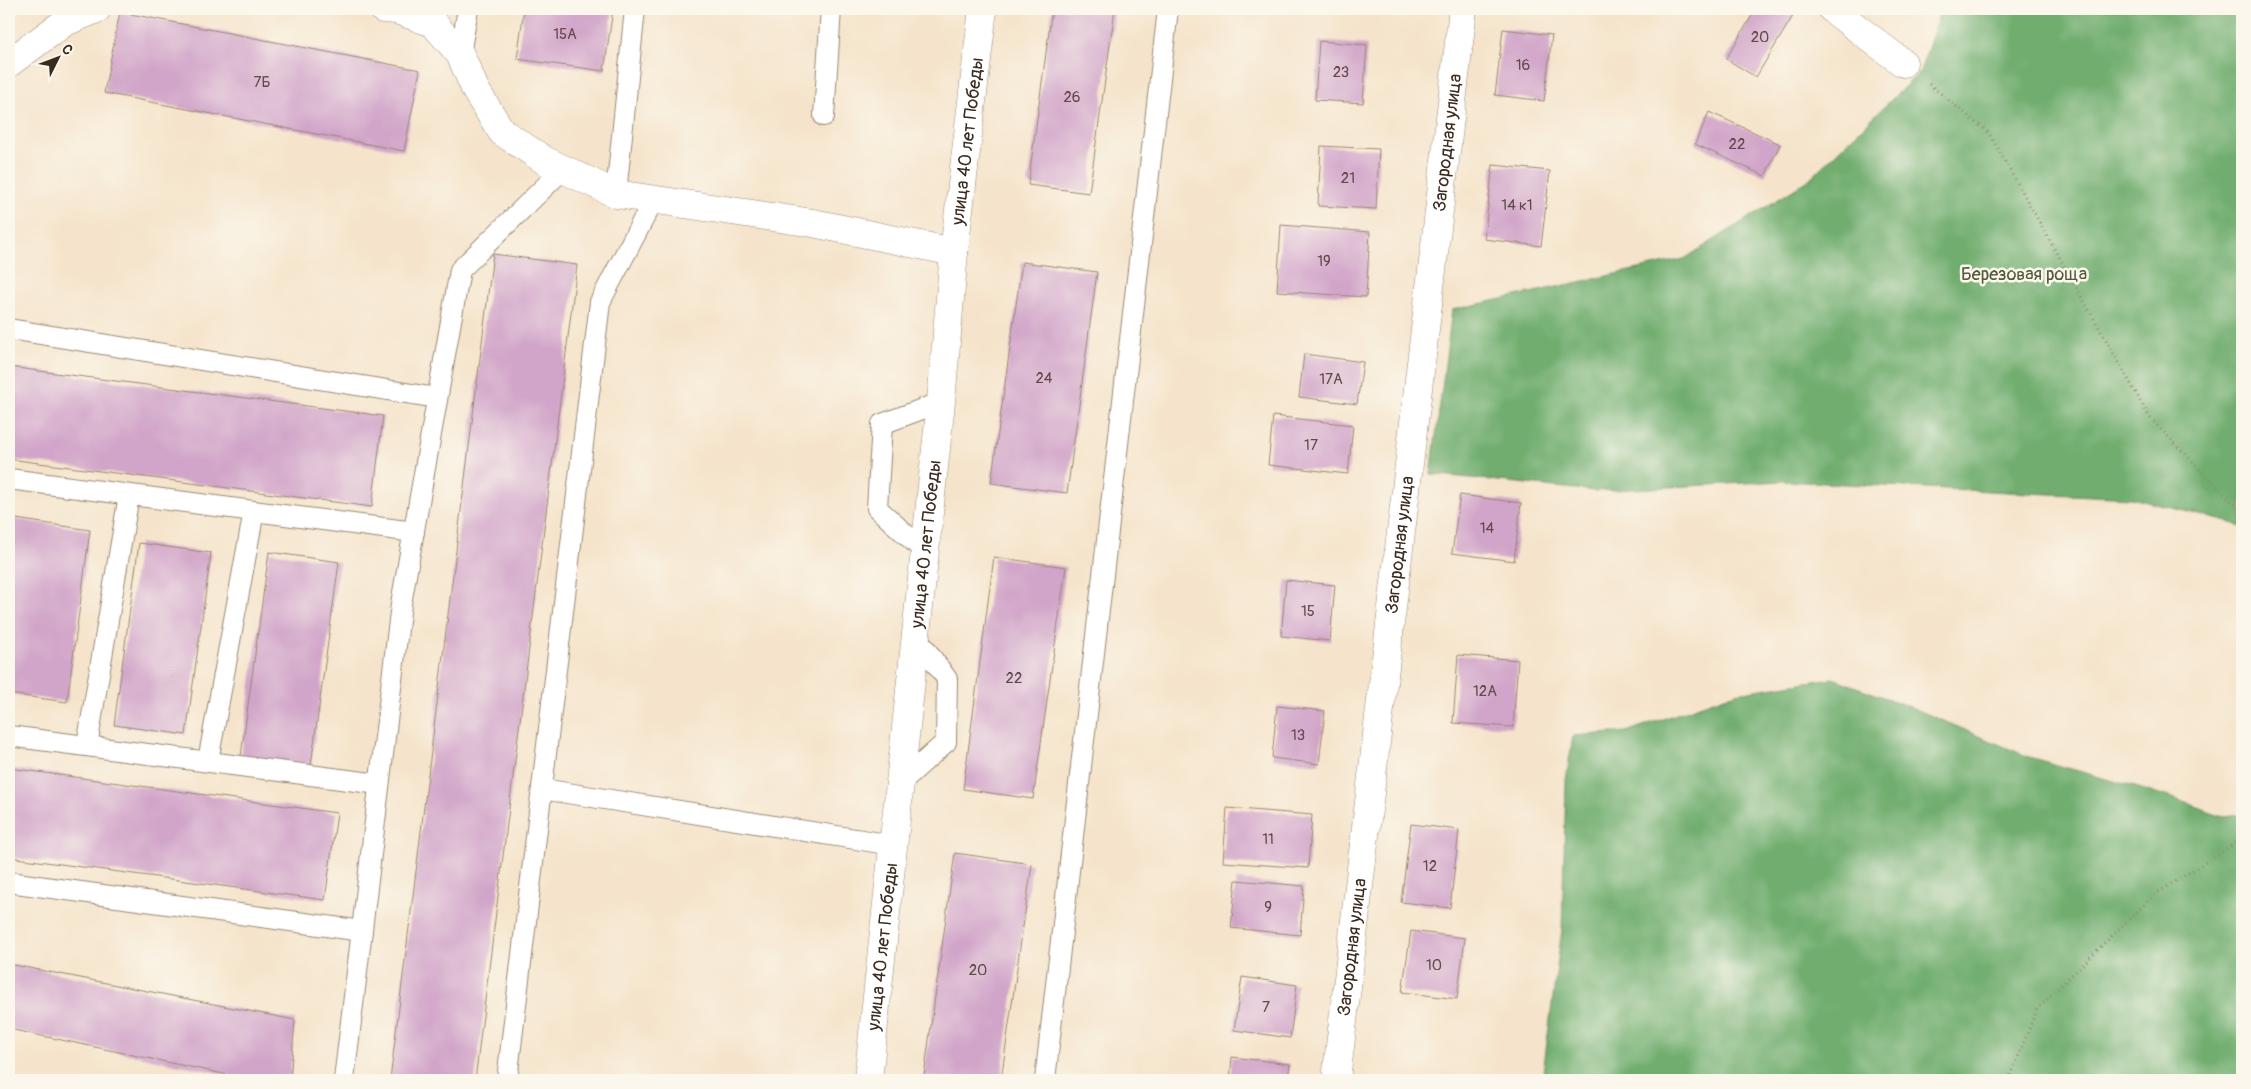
<svg xmlns="http://www.w3.org/2000/svg" width="2251" height="1089" viewBox="0 0 2251 1089" font-family="Pangolin,sans-serif">
	<rect width="100%" height="100%" fill="#fbf7ec"/>
	<filter id="ink" filterUnits="userSpaceOnUse"><feTurbulence type="fractalNoise" baseFrequency=".02" numOctaves="2"/><feDisplacementMap in="SourceGraphic" scale="10" xChannelSelector="R" yChannelSelector="G"/><feConvolveMatrix kernelMatrix="1 2 1 2 8 2 1 2 1" color-interpolation-filters="sRGB"/></filter>
	<filter id="wash" filterUnits="userSpaceOnUse"><feTurbulence type="fractalNoise" baseFrequency=".0096" numOctaves="4" result="noise"/><feDisplacementMap in="SourceGraphic" scale="20" xChannelSelector="R" yChannelSelector="G"/><feGaussianBlur stdDeviation="1.12" result="paint"/><feColorMatrix in="noise" values="0 0 0 0 0 0 0 0 0 0 0 0 0 0 0 0 0 1.4 0 .05"/><feComposite in="paint" operator="in"/></filter>
	<g filter="url(#wash)">
		<rect width="100%" height="100%" fill="#f5e4cb"/>
		<g fill="#6fad6e" stroke="#556c46">
			<polygon points="1941,9 2242,9 2242,528 2232,523 2132,498 1783,481 1595,491 1431,474 1452,310 1684,259 1807,181 1920,72"/>
			<polygon points="1833,678 1913,708 2029,757 2163,795 2226,817 2242,814 2242,1080 1542,1080 1562,929 1566,780 1573,736 1626,732 1736,693"/>
		</g>
		<g id="blocks">
			<g fill="#d1a5c9">
				<polygon points="524,9 613,9 604,71 517,59"/>
				<polygon points="1052,9 1115,9 1089,193 1028,185"/>
				<polygon points="1756,9 1782,9 1793,16 1756,77 1726,59"/>
				<polygon points="120,12 420,70 404,151 104,93"/>
				<polygon points="1503,29 1552,35 1544,101 1495,95"/>
				<polygon points="1319,41 1367,45 1363,103 1315,100"/>
				<polygon points="1709,112 1780,144 1765,176 1695,144"/>
				<polygon points="1321,146 1379,149 1376,209 1318,206"/>
				<polygon points="1493,165 1550,171 1541,246 1484,239"/>
				<polygon points="1281,225 1370,232 1366,297 1277,291"/>
				<polygon points="493,254 577,265 475,1080 390,1080"/>
				<polygon points="1022,262 1097,272 1067,493 991,483"/>
				<polygon points="1304,354 1363,362 1357,404 1299,397"/>
				<polygon points="9,367 383,416 372,507 9,459"/>
				<polygon points="1273,416 1353,425 1348,474 1268,465"/>
				<polygon points="1460,495 1521,503 1514,561 1452,553"/>
				<polygon points="9,518 90,530 67,702 9,694"/>
				<polygon points="139,543 211,553 186,735 114,725"/>
				<polygon points="269,552 339,562 311,765 241,756"/>
				<polygon points="994,557 1066,567 1033,799 963,789"/>
				<polygon points="1286,580 1335,585 1330,641 1281,636"/>
				<polygon points="1458,655 1518,660 1513,727 1453,723"/>
				<polygon points="1277,706 1325,711 1319,764 1272,758"/>
				<polygon points="9,768 337,813 325,900 9,857"/>
				<polygon points="1227,808 1312,815 1308,868 1223,862"/>
				<polygon points="1411,824 1459,830 1450,908 1401,902"/>
				<polygon points="955,853 1032,864 1001,1080 956,1080 924,1076"/>
				<polygon points="1236,880 1304,886 1300,935 1231,928"/>
				<polygon points="1411,931 1465,938 1457,999 1402,992"/>
				<polygon points="9,964 295,1020 290,1080 252,1080 9,1029"/>
				<polygon points="1242,977 1297,985 1290,1038 1234,1030"/>
				<polygon points="1232,1057 1290,1064 1288,1080 1230,1080"/>
			</g>
		</g>
	</g>
	<g filter="url(#ink)">
		<use href="#blocks" fill-opacity="0" stroke="#988774" stroke-width="1"/>
		<g fill="none" stroke-linecap="round" stroke-linejoin="round">
			<defs>
				<g id="service">
					<polyline points="460,54 468,9"/>
					<polyline points="824,116 831,9"/>
					<polyline points="616,194 635,9"/>
					<polyline points="9,329 437,398"/>
					<polyline points="9,479 414,532"/>
					<polyline points="925,552 877,508 882,424 941,402"/>
					<polyline points="9,736 379,784"/>
					<polyline points="87,746 129,495"/>
					<polyline points="208,761 254,511"/>
					<polyline points="900,783 946,742 947,679 916,636"/>
					<polyline points="542,789 893,845"/>
					<polyline points="9,882 362,931"/>
					<polyline points="344,1080 401,604 460,270 563,169"/>
					<polyline points="507,1080 600,302 654,199"/>
					<polyline points="1045,1080 1168,9"/>
				</g>
				<g id="minor">
					<polyline points="383,9 397,10 433,23 460,54 476,91 502,132 544,160 616,194 813,223 954,252"/>
					<polyline points="1832,9 1903,63"/>
					<polyline points="9,63 65,22 97,9"/>
					<path id="s1" d="M1336,1080L1463,9"/>
				</g>
				<g id="tertiary">
					<path id="s2" d="M868,1080L941,402L954,252L983,9"/>
				</g>
			</defs>
			<use href="#service" stroke="#988774" stroke-width="22"/>
			<use href="#minor" stroke="#988774" stroke-width="29"/>
			<use href="#tertiary" stroke="#988774" stroke-width="29"/>
			<g stroke="#988774" stroke-width="3" stroke-dasharray="1 4" stroke-linecap="butt">
				<polyline points="1929,84 1989,133 2150,418 2242,512"/>
				<polyline points="2009,1080 2037,1009 2154,895 2242,839"/>
			</g>
			<use href="#service" stroke="#fff" stroke-width="20"/>
			<use href="#minor" stroke="#fff" stroke-width="28"/>
			<use href="#tertiary" stroke="#fff" stroke-width="28"/>
		</g>
	</g>
	<g text-anchor="middle" dominant-baseline="central" stroke-width="5" stroke-linejoin="round" paint-order="stroke">
		<g font-size="15" fill="#604949">
			<text x="565" y="34">15А</text>
			<text x="1760" y="37">20</text>
			<text x="1523" y="65">16</text>
			<text x="1341" y="72">23</text>
			<text x="262" y="82">7Б</text>
			<text x="1072" y="97">26</text>
			<text x="1737" y="144">22</text>
			<text x="1348" y="178">21</text>
			<text x="1517" y="205">14 к1</text>
			<text x="1324" y="261">19</text>
			<text x="1044" y="378">24</text>
			<text x="1331" y="379">17А</text>
			<text x="1311" y="445">17</text>
			<text x="1487" y="528">14</text>
			<text x="1308" y="611">15</text>
			<text x="1014" y="678">22</text>
			<text x="1485" y="691">12А</text>
			<text x="1298" y="735">13</text>
			<text x="1268" y="839">11</text>
			<text x="1430" y="866">12</text>
			<text x="1268" y="907">9</text>
			<text x="1434" y="965">10</text>
			<text x="978" y="970">20</text>
			<text x="1266" y="1007">7</text>
		</g>
		<g font-size="18" fill="#3b2a1e" stroke="#fbf7ec">
			<text stroke="none"><textPath href="#s2" startOffset="944">улица 40 лет Победы</textPath></text>
			<text stroke="none"><textPath href="#s1" startOffset="944">Загородная улица</textPath></text>
			<text stroke="none"><textPath href="#s1" startOffset="539">Загородная улица</textPath></text>
			<text stroke="none"><textPath href="#s2" startOffset="539">улица 40 лет Победы</textPath></text>
			<text stroke="none"><textPath href="#s2" startOffset="134">улица 40 лет Победы</textPath></text>
			<text stroke="none"><textPath href="#s1" startOffset="134">Загородная улица</textPath></text>
		</g>
		<g font-size="18" fill="#535a3b" stroke="#fbf7ec">
			<text x="2024" y="274">Березовая роща</text>
		</g>
	</g>
	<rect width="2251" height="1089" fill="none" stroke="#fbf7ec" stroke-width="30"/>
	<g transform="translate(58 58) rotate(48)" stroke="#fbf7ec" stroke-width="4" paint-order="stroke">
	<path d="M0-4L9 19L0 12L-9 19Z" fill="#3b2a1e"/>
	<text y="-8" font-size="14" font-weight="bold" text-anchor="middle" fill="#3b2a1e">С</text>
	</g>
</svg>
